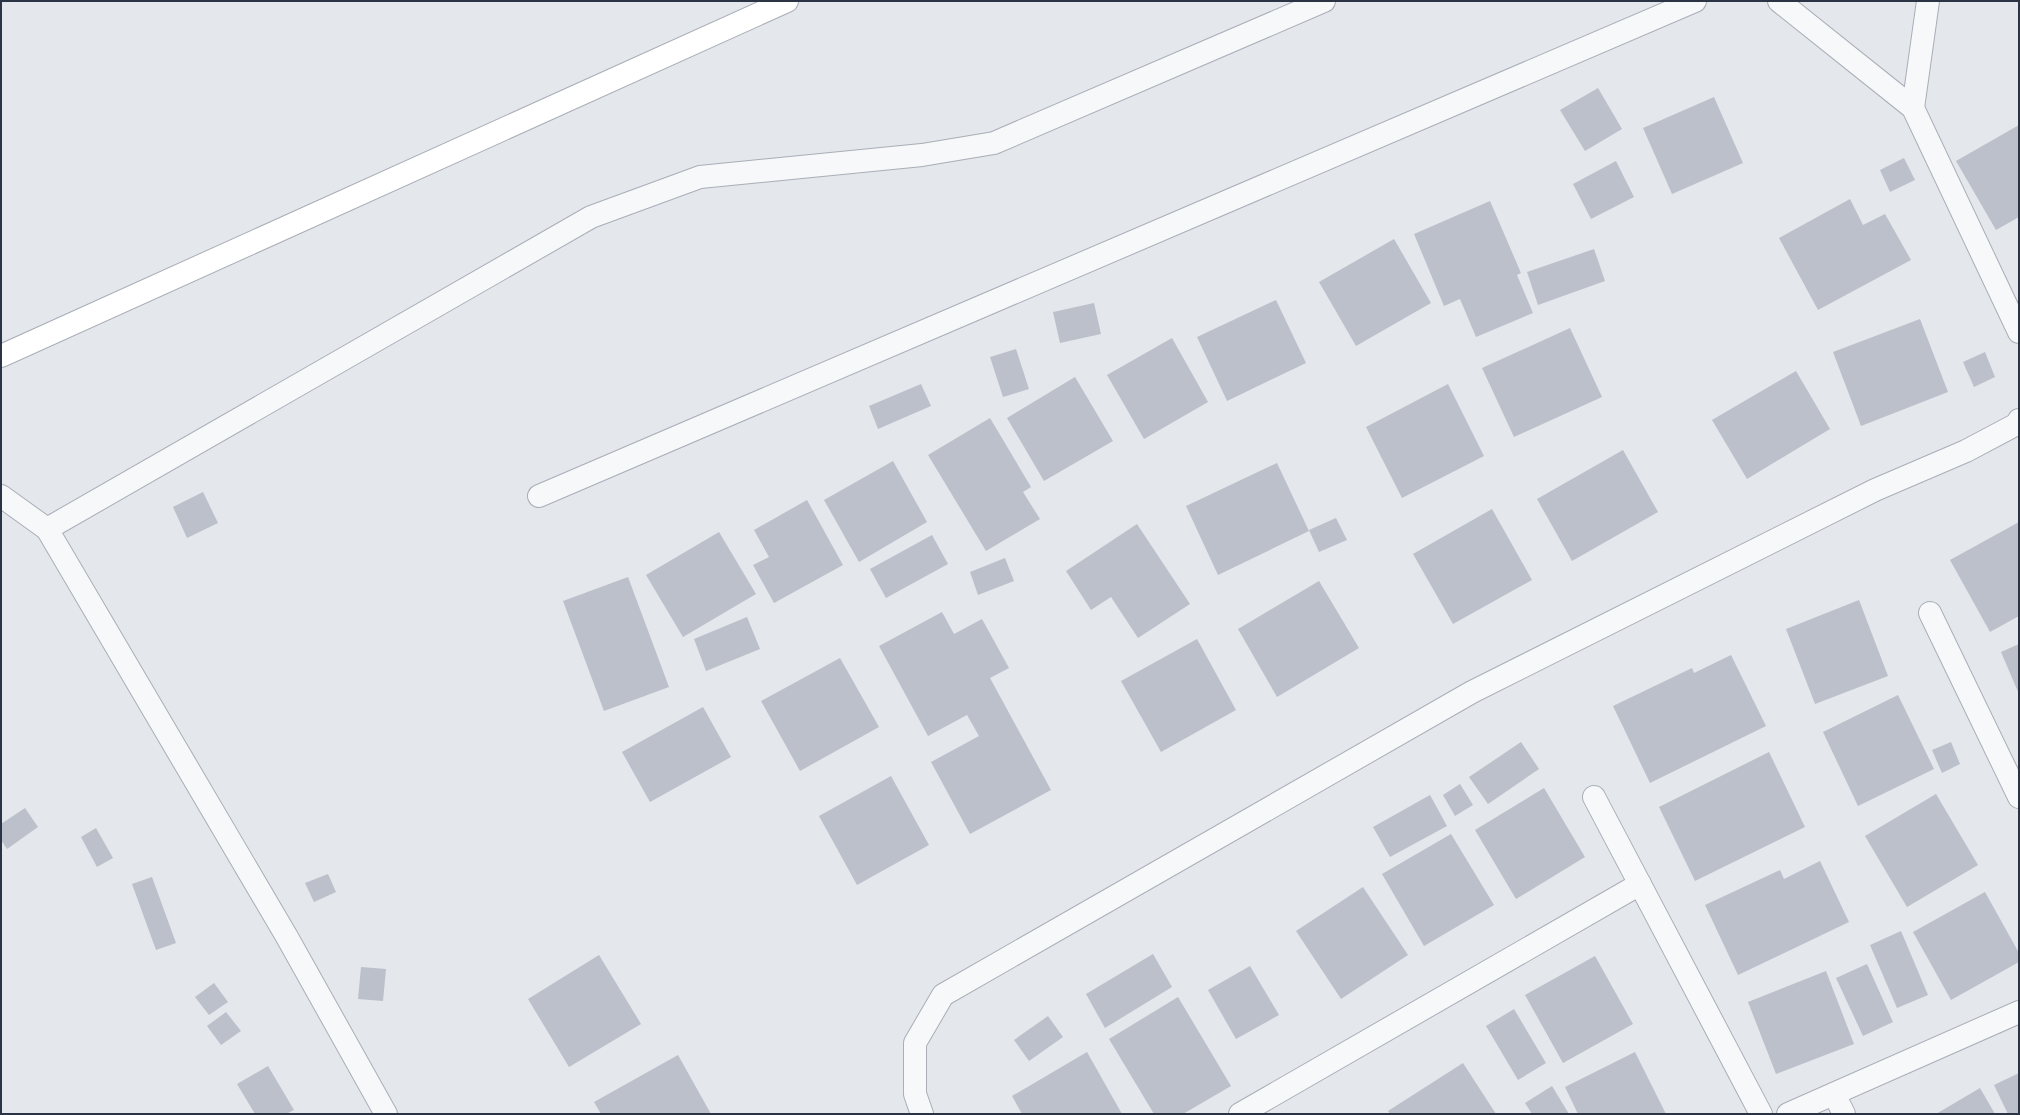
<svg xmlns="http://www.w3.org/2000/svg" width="2020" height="1115" viewBox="0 0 2020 1115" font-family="'Space Grotesk',sans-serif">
	<rect width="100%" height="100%" fill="#e4e7ec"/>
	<g fill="#bbc0ca">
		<polygon points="1598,88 1622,129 1585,151 1560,110"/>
		<polygon points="1714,97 1743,163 1672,194 1643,128"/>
		<polygon points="2019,125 2019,217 1996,230 1956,161"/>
		<polygon points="1904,158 1915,180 1890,192 1880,170"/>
		<polygon points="1616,161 1634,197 1591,219 1573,184"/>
		<polygon points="1850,199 1863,225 1885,214 1911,260 1818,310 1779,238"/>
		<polygon points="1490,201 1521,273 1517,275 1533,313 1476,337 1460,299 1444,306 1414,234"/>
		<polygon points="1394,239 1431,303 1356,346 1319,282"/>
		<polygon points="1594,249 1605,281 1538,305 1527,272"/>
		<polygon points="1276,300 1306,363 1227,401 1197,337"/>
		<polygon points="1094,303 1101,334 1060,343 1053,312"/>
		<polygon points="1920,319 1948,392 1861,426 1833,352"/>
		<polygon points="1570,328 1602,397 1514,437 1482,368"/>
		<polygon points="1172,338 1208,402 1144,439 1107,375"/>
		<polygon points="1016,349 1029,389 1003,397 990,357"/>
		<polygon points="1985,352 1995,377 1974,387 1963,362"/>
		<polygon points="1796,371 1830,429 1747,479 1712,420"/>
		<polygon points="1075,377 1113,441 1044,481 1007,418"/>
		<polygon points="921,384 931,406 878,429 869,406"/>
		<polygon points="1448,384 1484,456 1402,498 1366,427"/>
		<polygon points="990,418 1031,487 1023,492 1040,519 986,551 928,455"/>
		<polygon points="1623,450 1658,512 1572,561 1537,499"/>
		<polygon points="893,461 927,522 859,562 824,500"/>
		<polygon points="1277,463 1309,531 1218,575 1186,506"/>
		<polygon points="203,492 218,523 187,538 173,507"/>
		<polygon points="807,500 843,565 774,603 753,565 769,557 754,530"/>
		<polygon points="1492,509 1532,580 1453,624 1413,554"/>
		<polygon points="1336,518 1347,540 1319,552 1309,530"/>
		<polygon points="2019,522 2019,616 1990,632 1950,560"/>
		<polygon points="1137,524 1190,604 1138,638 1111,597 1091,610 1066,571"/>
		<polygon points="719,532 756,594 683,637 646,575"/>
		<polygon points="932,535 948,564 886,598 870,569"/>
		<polygon points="1005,558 1014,581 978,595 970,572"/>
		<polygon points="628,577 669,687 604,711 563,601"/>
		<polygon points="1319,581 1359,648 1277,697 1238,629"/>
		<polygon points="1859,600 1888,676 1815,704 1786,629"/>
		<polygon points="942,612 954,634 982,619 1009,668 990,678 1051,790 970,834 931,762 979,736 967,715 928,736 879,646"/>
		<polygon points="747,617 760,649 706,671 694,639"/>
		<polygon points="1197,639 1236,710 1161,752 1121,681"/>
		<polygon points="2019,644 2019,694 2001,652"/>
		<polygon points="1731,655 1766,726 1650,783 1613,706 1692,668 1694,673"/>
		<polygon points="840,658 879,727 800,771 761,701"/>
		<polygon points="1898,695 1934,769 1858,806 1823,732"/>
		<polygon points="703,707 731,757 650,802 622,752"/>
		<polygon points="1521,742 1539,769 1488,804 1469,777"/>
		<polygon points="1951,742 1960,764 1942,773 1932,750"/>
		<polygon points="1769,752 1805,827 1695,881 1659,807"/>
		<polygon points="891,776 929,845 857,885 819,816"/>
		<polygon points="1460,784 1473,805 1455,816 1443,795"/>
		<polygon points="1544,788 1585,857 1516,899 1475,830"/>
		<polygon points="1936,794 1978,865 1907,907 1865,836"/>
		<polygon points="1430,795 1447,826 1390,857 1373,827"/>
		<polygon points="25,808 38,827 7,849 1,840 1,824"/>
		<polygon points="96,828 113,858 97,867 81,837"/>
		<polygon points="1451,834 1494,905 1424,946 1382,874"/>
		<polygon points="1820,861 1849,922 1738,975 1705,905 1780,870 1784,879"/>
		<polygon points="328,874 336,892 314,902 305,883"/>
		<polygon points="152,877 176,943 156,950 132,884"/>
		<polygon points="1363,887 1408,955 1341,999 1296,931"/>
		<polygon points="1985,892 2019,953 2019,962 1951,1000 1913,932"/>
		<polygon points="1901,931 1928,995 1897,1008 1870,945"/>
		<polygon points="1153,954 1172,987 1105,1028 1086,994"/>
		<polygon points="599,955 641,1024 569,1067 528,999"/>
		<polygon points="1595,956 1633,1024 1563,1063 1525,995"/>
		<polygon points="1867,964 1893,1022 1863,1036 1836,978"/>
		<polygon points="1250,966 1279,1015 1236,1039 1208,990"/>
		<polygon points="361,967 386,969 383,1001 358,999"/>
		<polygon points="1826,971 1854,1044 1776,1074 1748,1002"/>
		<polygon points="214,983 228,1002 209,1015 195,997"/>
		<polygon points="1178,997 1231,1086 1183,1114 1154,1114 1109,1039"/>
		<polygon points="1514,1009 1546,1063 1518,1080 1486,1026"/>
		<polygon points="226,1012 241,1031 221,1045 207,1026"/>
		<polygon points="1048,1016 1063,1037 1029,1061 1014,1040"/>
		<polygon points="1087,1052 1122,1114 1022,1114 1012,1096"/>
		<polygon points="1635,1052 1666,1114 1578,1114 1565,1087"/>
		<polygon points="678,1055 711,1114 601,1114 594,1102"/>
		<polygon points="1463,1063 1496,1114 1390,1114 1388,1111"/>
		<polygon points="268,1066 294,1110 286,1114 255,1114 237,1084"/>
		<polygon points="2019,1073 2019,1114 2008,1114 1994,1085"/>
		<polygon points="1552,1086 1569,1114 1532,1114 1525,1103"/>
		<polygon points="1980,1088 1995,1114 1936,1114"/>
	</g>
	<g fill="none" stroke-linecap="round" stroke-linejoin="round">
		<defs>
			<g id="minor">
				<polyline points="1779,1 1913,108 2019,332"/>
				<polyline points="1913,108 1928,1"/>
				<polyline points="1,496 47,529 287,937 386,1114"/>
				<polyline points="539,496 1695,1"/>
				<polyline points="47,529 591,217 700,177 922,155 994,143 1324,1"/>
				<polyline points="1930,613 2019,797"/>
				<polyline points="1594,797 1761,1114"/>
				<polyline points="1834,1094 1844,1114"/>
				<polyline points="922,1114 915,1094 915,1043 943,995 1472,692 1875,490 1966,451 2017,424 2019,420"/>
				<polyline points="1240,1114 1640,884"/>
				<polyline points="1788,1114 2019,1012"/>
			</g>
			<polyline id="secondary" points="1,356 787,1"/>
		</defs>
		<use href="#minor" stroke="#a9aeb7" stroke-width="24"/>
		<use href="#secondary" stroke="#a9aeb7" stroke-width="24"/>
		<use href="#minor" stroke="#f7f8fa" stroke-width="22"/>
		<use href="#secondary" stroke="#fff" stroke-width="22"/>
	</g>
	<rect width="2020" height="1115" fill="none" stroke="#2b3445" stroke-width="4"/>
</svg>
